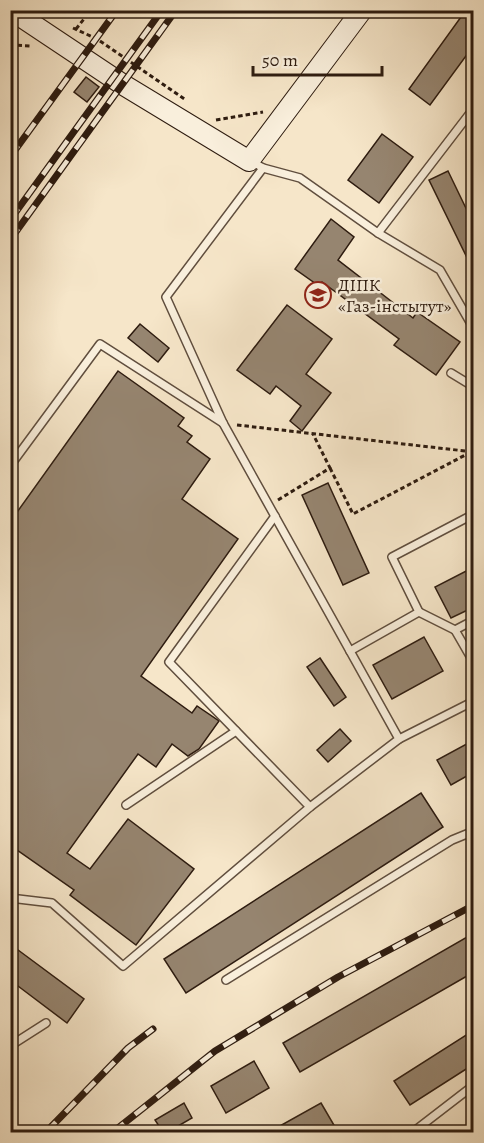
<svg xmlns="http://www.w3.org/2000/svg" width="484" height="1143" viewBox="0 0 484 1143" font-family="Alegreya,serif">
	<rect width="100%" height="100%" fill="#f6e6c9"/>
	<filter id="stains"><feTurbulence type="fractalNoise" baseFrequency=".00333" numOctaves="4"/><feColorMatrix values="0 0 0 0 .2 0 0 0 0 .09 0 0 0 0 .02 0 0 0 .5 -.17"/></filter>
	<radialGradient id="worn" r=".72"><stop offset=".6" stop-color="#630" stop-opacity="0"/><stop offset="1" stop-color="#630" stop-opacity=".3"/></radialGradient>
	<g fill="#968570" stroke="#2e1c10" stroke-width="1.5">
		<polygon points="466,10 474,10 474,45 430,105 409,89"/>
		<polygon points="86,77 99,87 87,102 74,92"/>
		<polygon points="382,134 413,157 379,203 348,180"/>
		<polygon points="448,171 474,225 474,272 429,180"/>
		<polygon points="331,219 354,237 338,260 413,318 417,312 460,342 436,375 394,345 399,339 322,282 319,286 295,269"/>
		<polygon points="287,305 332,339 306,374 331,393 302,431 290,421 301,406 276,386 270,394 237,370"/>
		<polygon points="140,324 169,348 158,362 128,338"/>
		<polygon points="118,371 184,418 178,426 192,436 187,442 210,459 182,499 238,539 141,676 192,713 197,706 219,721 199,749 188,756 172,744 156,767 138,754 67,853 90,869 128,819 194,869 136,945 70,895 74,890 10,845 10,522"/>
		<polygon points="328,483 369,573 343,585 302,495"/>
		<polygon points="474,567 474,607 451,618 435,587"/>
		<polygon points="424,637 443,671 392,699 373,665"/>
		<polygon points="320,658 346,697 334,706 307,667"/>
		<polygon points="340,729 351,741 328,762 317,750"/>
		<polygon points="474,740 474,772 451,785 437,760"/>
		<polygon points="421,793 443,827 186,993 164,959"/>
		<polygon points="474,933 474,972 300,1072 283,1043"/>
		<polygon points="10,944 84,999 67,1023 10,980"/>
		<polygon points="474,1030 474,1064 410,1105 394,1081"/>
		<polygon points="254,1061 269,1088 226,1113 211,1086"/>
		<polygon points="184,1103 192,1118 178,1126 182,1132 163,1132 155,1120"/>
		<polygon points="321,1103 338,1132 269,1132"/>
	</g>
	<g fill="none" stroke-linecap="round" stroke-linejoin="round">
		<defs>
			<g id="lane">
				<polyline points="263,168 300,178 378,233 440,270 474,329"/>
				<polyline points="378,233 474,108"/>
				<polyline points="451,373 474,387"/>
				<polyline points="10,466 100,344 223,423"/>
				<polyline points="275,516 169,662 310,807"/>
				<polyline points="419,612 455,630 474,620"/>
				<polyline points="455,630 474,663"/>
				<polyline points="350,651 419,612 392,557 474,514"/>
				<polyline points="399,739 474,701"/>
				<polyline points="126,805 236,731"/>
				<polyline points="10,898 52,903 123,966 310,807 399,739 223,423 166,297 263,168 251,161"/>
				<polyline points="226,980 452,840 474,831"/>
				<polyline points="10,1046 46,1023"/>
				<polyline points="413,1132 474,1085"/>
			</g>
			<polyline id="secondary" points="11,10 122,84 249,161 362,10"/>
		</defs>
		<use href="#lane" stroke="#604e3e" stroke-width="10"/>
		<use href="#secondary" stroke="#2e1c10" stroke-width="22"/>
		<g stroke="#2e1c10" stroke-width="3" stroke-dasharray="4.5 3" stroke-linecap="butt">
			<polyline points="73,28 97,39 186,100"/>
			<polyline points="76,29 91,10"/>
			<polyline points="10,45 31,46"/>
			<polyline points="216,120 263,112"/>
			<polyline points="237,425 474,452"/>
			<polyline points="330,468 353,514 471,452"/>
			<polyline points="278,500 330,468 313,434"/>
		</g>
		<use href="#lane" stroke="#f9efdc" stroke-width="7"/>
		<use href="#secondary" stroke="#f9efdc" stroke-width="20"/>
		<defs>
			<g id="rail">
				<polyline points="10,157 117,10"/>
				<polyline points="10,220 162,10"/>
				<polyline points="10,240 176,10"/>
				<polyline points="46,1132 128,1048 153,1029"/>
				<polyline points="113,1132 215,1051 338,977 474,905"/>
			</g>
		</defs>
		<use href="#rail" stroke="#2e1c10" stroke-width="7"/>
		<use href="#rail" stroke="#f9efdc" stroke-width="4.5" stroke-dasharray="14" stroke-linecap="butt"/>
	</g>
	<defs>
		<symbol id="university-ring" viewBox="-11 -11 22 22"><circle r="9.5" fill="#f9efdc" stroke="#8f2418" stroke-width="1.5"/><path d="M0-5L7-2L0 1L-7-2ZM-4 1L0 2.5L4 1V4Q0 6-4 4Z" fill="#8f2418"/></symbol>
	</defs>
	<g fill-rule="evenodd">
		<use href="#university-ring" x="303" y="280" width="30" height="30"/>
	</g>
	<g text-anchor="middle" dominant-baseline="central" stroke-width="5" stroke-linejoin="round" paint-order="stroke">
		<g font-size="18" fill="#2e1c10" stroke="#f9efdc" text-anchor="start">
			<text x="338" y="285">ДІПК<tspan x="338" dy="21">«Газ-інстытут»</tspan></text>
		</g>
	</g>
	<rect width="484" height="1143" fill="none" stroke="#f6e6c9" stroke-width="36"/>
	<rect x="12" y="12" width="460" height="1119" fill="none" stroke="#2e1c10" stroke-width="3"/>
	<rect x="18" y="18" width="448" height="1107" fill="none" stroke="#2e1c10" stroke-width="1.5"/>
	<path d="M253 66v9h129v-9" fill="none" stroke="#2e1c10" stroke-width="3"/>
	<text x="262" y="66" font-size="18" fill="#2e1c10" stroke="#f9efdc" stroke-width="4.5" paint-order="stroke">50 m</text>
	<rect width="100%" height="100%" filter="url(#stains)"/>
	<rect width="100%" height="100%" fill="url(#worn)"/>
</svg>
